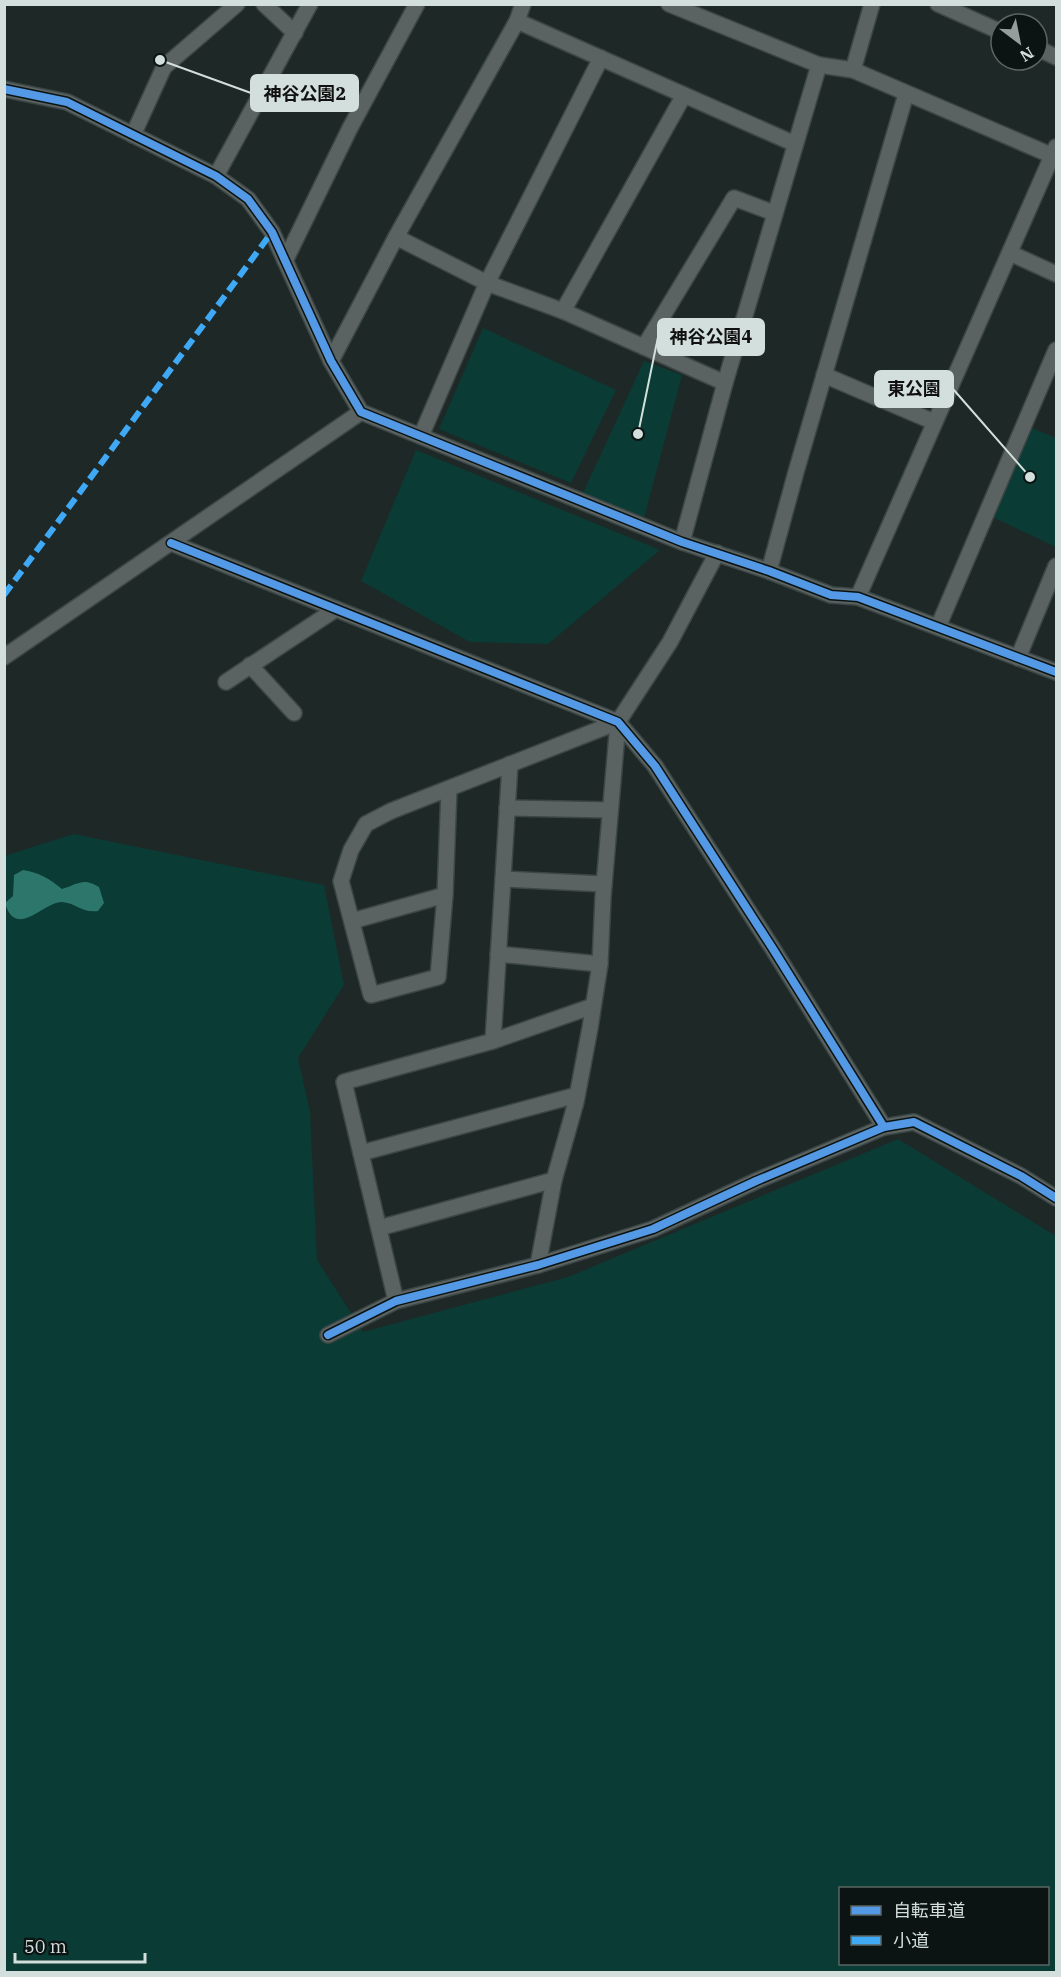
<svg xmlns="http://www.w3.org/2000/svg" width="1061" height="1977" viewBox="0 0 1061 1977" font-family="'IBM Plex Serif','Noto Sans JP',serif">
	<rect width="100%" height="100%" fill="#1e2927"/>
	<g fill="#0a3b35" fill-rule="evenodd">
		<polygon points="483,328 616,390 571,483 439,429"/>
		<polygon points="644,361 682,375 644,518 583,493"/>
		<polygon points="1026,426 1056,438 1056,547 988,515"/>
		<polygon points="416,450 660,550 548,644 470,642 361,581"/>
		<path d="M74,834L324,885L344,985L298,1058L310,1112L317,1260L363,1332L568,1277L898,1139L1056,1236V1972H5L4,856ZM840,1888H1048V1964H840Z"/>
	</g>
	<path fill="#2c766b" d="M23,870C38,872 50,879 62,889C78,884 83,877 99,887L104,903L98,911C81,913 76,903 62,902C43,902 16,940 5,903L13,896L14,875Z"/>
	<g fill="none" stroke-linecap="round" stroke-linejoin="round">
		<defs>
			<g id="minor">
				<polyline points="264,4 295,33"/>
				<polyline points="669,4 819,65 853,70 1053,156"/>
				<polyline points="938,4 1001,32"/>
				<polyline points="517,21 795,144"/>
				<polyline points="1037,48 1056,57"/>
				<polyline points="853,70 872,4"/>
				<polyline points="4,89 67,102 216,176 248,199 272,232 331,361 361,412 682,542 769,571 831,595 858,597 1056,672"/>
				<polyline points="133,135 164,67 237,4"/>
				<polyline points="216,176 310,4"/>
				<polyline points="396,237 487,283 563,311 725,383"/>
				<polyline points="1010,253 1056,274"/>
				<polyline points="285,261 350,128 417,4"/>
				<polyline points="563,311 684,95"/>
				<polyline points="644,347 734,198 774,213"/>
				<polyline points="331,361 396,237 517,21 523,4"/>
				<polyline points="824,375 934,422"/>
				<polyline points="421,436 487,283 601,58"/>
				<polyline points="682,542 725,383 819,65"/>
				<polyline points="171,543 618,722 655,766 773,949 884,1127"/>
				<polyline points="769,571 796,472 906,94"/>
				<polyline points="858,597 1056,147"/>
				<polyline points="938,627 1056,350"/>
				<polyline points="4,657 361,412"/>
				<polyline points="1018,658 1056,566"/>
				<polyline points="250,665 294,713"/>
				<polyline points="226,682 336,609"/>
				<polyline points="449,789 445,895 438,977 371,995 341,881 351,850 366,824 391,811 618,722"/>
				<polyline points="507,808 610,810"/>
				<polyline points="503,879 604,884"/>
				<polyline points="352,921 445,895"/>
				<polyline points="498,954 600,964"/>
				<polyline points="493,1041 510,764"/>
				<polyline points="361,1153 577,1095"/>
				<polyline points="379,1228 554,1180"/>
				<polyline points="538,1265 554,1180 576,1102 590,1028 600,964 603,897 618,722 670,642 717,553"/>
				<polyline points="396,1301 344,1082 493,1041 593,1006"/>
				<polyline points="328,1335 396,1301 538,1265 653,1229 756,1181 884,1127 914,1122 1021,1176 1056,1198"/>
			</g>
		</defs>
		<use href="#minor" stroke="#3c4645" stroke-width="18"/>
		<use href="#minor" stroke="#5a6361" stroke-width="15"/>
		<polyline stroke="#3fa9f5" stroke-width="6" stroke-dasharray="12 6" stroke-linecap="butt" points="4,595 272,232"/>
		<defs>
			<g id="cycleway">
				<polyline points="4,89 67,102 216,176 248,199 272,232 331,361 361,412 682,542 769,571 831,595 858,597 1056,672"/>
				<polyline points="171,543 618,722 655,766 773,949 884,1127"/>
				<polyline points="328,1335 396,1301 538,1265 653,1229 756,1181 884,1127 914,1122 1021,1176 1056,1198"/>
			</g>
		</defs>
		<use href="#cycleway" stroke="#0b1412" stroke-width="11"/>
		<use href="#cycleway" stroke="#5399e6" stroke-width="8"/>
	</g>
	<path fill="none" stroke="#d3dfdc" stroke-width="2" d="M160 60L251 93M638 434L658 337M1030 477L953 389"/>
	<g fill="#d3dfdc" stroke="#0b1412" stroke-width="2">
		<circle cx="160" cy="60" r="6"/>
		<circle cx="638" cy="434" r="6"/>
		<circle cx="1030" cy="477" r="6"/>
	</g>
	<g fill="#d3dfdc" stroke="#d3dfdc" stroke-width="2">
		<rect x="251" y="75" width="107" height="36" rx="6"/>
		<rect x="658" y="319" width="106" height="36" rx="6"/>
		<rect x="875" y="371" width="78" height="36" rx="6"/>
	</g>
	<g font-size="18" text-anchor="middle" font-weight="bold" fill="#111">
		<text x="305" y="100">神谷公園2</text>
		<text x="711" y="343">神谷公園4</text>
		<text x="914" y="395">東公園</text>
	</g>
	<rect width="1061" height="1977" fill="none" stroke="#d3dfdc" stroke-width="12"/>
	<rect x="839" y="1887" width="210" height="78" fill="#0b1412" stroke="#5b6563" stroke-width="1.5"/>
	<rect x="851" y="1906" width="30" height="9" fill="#5399e6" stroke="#5b6563" stroke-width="1.5"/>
	<text x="893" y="1917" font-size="18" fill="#d3dfdc">自転車道</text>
	<rect x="851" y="1936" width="30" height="9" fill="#3fa9f5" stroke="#5b6563" stroke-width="1.5"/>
	<text x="893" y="1947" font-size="18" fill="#d3dfdc">小道</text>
	<g transform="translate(1019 42) rotate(148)"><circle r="28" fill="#0b1412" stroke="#5b6563" stroke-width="1.5"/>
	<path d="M0-4.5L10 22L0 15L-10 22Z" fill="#949f9d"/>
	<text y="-9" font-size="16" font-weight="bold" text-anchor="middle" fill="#d3dfdc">N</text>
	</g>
	<path d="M15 1953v9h130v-9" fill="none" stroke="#d3dfdc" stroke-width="3"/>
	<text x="24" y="1953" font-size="18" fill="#d3dfdc" stroke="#0b1412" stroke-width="4.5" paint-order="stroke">50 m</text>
</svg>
